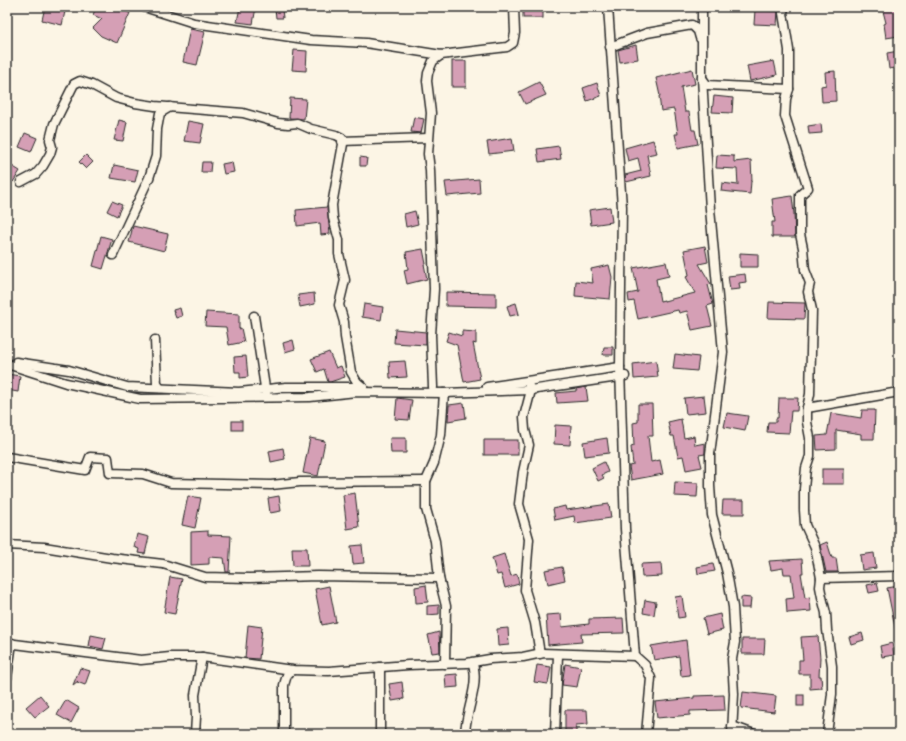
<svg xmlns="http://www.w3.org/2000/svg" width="906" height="741" viewBox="0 0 906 741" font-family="'Comic Neue',sans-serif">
	<rect width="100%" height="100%" fill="#fcf5e5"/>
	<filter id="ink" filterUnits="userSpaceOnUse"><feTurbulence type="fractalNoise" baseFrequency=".025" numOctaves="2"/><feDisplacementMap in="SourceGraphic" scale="8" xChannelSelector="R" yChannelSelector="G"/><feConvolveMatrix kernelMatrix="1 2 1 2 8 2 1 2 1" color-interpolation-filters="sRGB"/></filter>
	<g filter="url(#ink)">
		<g fill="#d59fb5" stroke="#2b2b2b">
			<polygon points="45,7 66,7 62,25 42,20"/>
			<polygon points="96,7 106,7 114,10 116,7 130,13 117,43 101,36 93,28 102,19 93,15"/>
			<polygon points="240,7 256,7 253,24 237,22"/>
			<rect x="523" y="7" width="20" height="11"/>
			<polygon points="882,7 899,7 899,36 886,38 884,24 886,23"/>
			<polygon points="275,9 282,9 283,18 276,18"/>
			<polygon points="755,10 778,11 777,25 754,24"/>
			<polygon points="190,29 205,32 197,65 183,62"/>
			<polygon points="636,45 638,59 620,62 618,50"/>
			<polygon points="294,50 307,51 306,71 292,70"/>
			<polygon points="899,51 899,67 889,69 887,53"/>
			<rect x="452" y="61" width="14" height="26"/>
			<polygon points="774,61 777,75 750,81 747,66"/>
			<polygon points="692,69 695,84 681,87 685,112 689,112 692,130 695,130 698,144 678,148 675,134 678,134 674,109 661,111 659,96 660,96 656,78"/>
			<polygon points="835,71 836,101 822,102 821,86 826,85 825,72"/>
			<polygon points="539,82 546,95 525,104 519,92"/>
			<polygon points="597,83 601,96 587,101 583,88"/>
			<polygon points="714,96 733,98 732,113 712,112"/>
			<polygon points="290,98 306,99 304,119 289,118"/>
			<polygon points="414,117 424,119 421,133 411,132"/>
			<polygon points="119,120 127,122 123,141 114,140"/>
			<polygon points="188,121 204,124 200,143 184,141"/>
			<polygon points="821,124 822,133 809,134 808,126"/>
			<polygon points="25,133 37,138 31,152 19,147"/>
			<polygon points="512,138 514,151 489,154 487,142"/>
			<polygon points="653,140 657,153 647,155 651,176 626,182 625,175 641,171 638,158 628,161 625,148"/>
			<polygon points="559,146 561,159 539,162 537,149"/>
			<polygon points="86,155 93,162 86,169 79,162"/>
			<polygon points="717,155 734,156 734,162 751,160 752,181 751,181 750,194 721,191 722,183 738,185 737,169 716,168"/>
			<polygon points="360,157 367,158 366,166 360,166"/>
			<polygon points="202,162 211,162 210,172 201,172"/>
			<polygon points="232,162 234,172 224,174 222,164"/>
			<polygon points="7,163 20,171 13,182 7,179"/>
			<polygon points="114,165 138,170 135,182 111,178"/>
			<polygon points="479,179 480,193 447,196 445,182"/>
			<polygon points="792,196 794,214 795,237 772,237 772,222 775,222 772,199"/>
			<polygon points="112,201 122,205 117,216 107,211"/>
			<polygon points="327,207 330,234 321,235 320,223 297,226 296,210"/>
			<polygon points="610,207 612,222 591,225 589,210"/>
			<polygon points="415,211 418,224 406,227 404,214"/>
			<polygon points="133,226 168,234 164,251 129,242"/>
			<polygon points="101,236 112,239 103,269 93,266"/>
			<polygon points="705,246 708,262 699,264 711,284 708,285 713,304 707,306 712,326 692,330 687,311 679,313 678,310 638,319 634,301 629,302 628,294 638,292 633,268 666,262 669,276 656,279 660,301 664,300 664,301 695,293 686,277 689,275 684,250"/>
			<polygon points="423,249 426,264 424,264 427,279 407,284 404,270 408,269 406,252"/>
			<polygon points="740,253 758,254 758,267 740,267"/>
			<polygon points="609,265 612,277 610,299 575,296 576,281 593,283 591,269"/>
			<polygon points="745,274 746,282 739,283 740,289 730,290 728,276"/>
			<polygon points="446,292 496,293 496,307 446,306"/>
			<polygon points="314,293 315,304 300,307 298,295"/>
			<polygon points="769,302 805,303 804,319 768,318"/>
			<polygon points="516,303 519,314 510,316 507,306"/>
			<polygon points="364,304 383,307 381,320 362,317"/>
			<polygon points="180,308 182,316 176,318 173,310"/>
			<polygon points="206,312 239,314 239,329 241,328 244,342 229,345 226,327 205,326"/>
			<polygon points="395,329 426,332 426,345 394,343"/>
			<polygon points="462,331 476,332 476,344 473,343 480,379 464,382 457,345 446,341 449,332 462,336"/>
			<polygon points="293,340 295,349 285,352 283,343"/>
			<polygon points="604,347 613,347 613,355 603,355"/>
			<polygon points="329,352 336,368 341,366 345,377 330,382 328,382 324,369 317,372 311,359"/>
			<polygon points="675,354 699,357 697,371 673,369"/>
			<polygon points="246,356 248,377 240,378 240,372 235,372 234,357"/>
			<polygon points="405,361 407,377 390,378 389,362"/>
			<polygon points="656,361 658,377 634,379 633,364"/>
			<polygon points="7,374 20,376 18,392 7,390"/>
			<polygon points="586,387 588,401 557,403 556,393 576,391 576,389"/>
			<polygon points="704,396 706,412 686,414 684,398"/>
			<polygon points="397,398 412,400 409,420 395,419"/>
			<polygon points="779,398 798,398 797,411 791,411 789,433 767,432 768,422 776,422 776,418 778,418"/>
			<polygon points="464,403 466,418 448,421 449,405"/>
			<polygon points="638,404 652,404 653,436 648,436 651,462 660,460 663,474 631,480 629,466 633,465 631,447 634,446 633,423 638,422"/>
			<polygon points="862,410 875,410 874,439 861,439 861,434 836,430 836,449 817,450 816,436 827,435 831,413 861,418"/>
			<polygon points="727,413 748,416 745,431 724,427"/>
			<polygon points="681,419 684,438 694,436 695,445 705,443 705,454 699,455 702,467 686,470 683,456 678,457 674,436 671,436 668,422"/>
			<rect x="232" y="421" width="10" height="9"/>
			<polygon points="555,425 571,426 570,445 554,444"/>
			<polygon points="310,438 325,441 318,476 303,473"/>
			<polygon points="390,438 406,438 406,453 391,453"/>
			<polygon points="607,438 609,453 585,456 583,442"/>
			<rect x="484" y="440" width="34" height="15"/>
			<polygon points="283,448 285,459 271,462 269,451"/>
			<polygon points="604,462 608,472 602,475 604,478 598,481 592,468"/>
			<rect x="822" y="469" width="22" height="15"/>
			<polygon points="675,482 698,483 697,497 674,496"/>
			<polygon points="355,493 359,527 347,529 343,495"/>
			<polygon points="188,496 201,498 195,528 182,525"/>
			<polygon points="279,496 281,511 270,513 268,498"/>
			<polygon points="723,500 744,500 744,514 722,514"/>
			<polygon points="609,504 611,518 575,523 574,516 555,520 553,509 565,506 566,510"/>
			<polygon points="208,531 208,535 231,536 229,572 226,572 224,558 209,557 209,564 191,565 191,532"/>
			<polygon points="137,534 149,537 145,554 138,553 139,549 134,547"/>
			<polygon points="827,542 832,558 836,558 838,572 826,572 820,545"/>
			<polygon points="362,545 364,563 353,564 351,546"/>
			<polygon points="292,548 307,548 308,566 293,566"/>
			<polygon points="874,553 876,568 862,570 860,555"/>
			<polygon points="504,554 511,576 517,574 519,584 505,588 501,574 497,575 492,558"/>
			<polygon points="802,559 803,573 801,573 805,598 810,597 811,611 787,613 786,599 794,598 791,574 784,574 783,568 771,570 769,561"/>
			<polygon points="661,563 662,576 642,577 641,564"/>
			<polygon points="713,564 715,571 698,574 697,567"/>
			<polygon points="562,567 565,580 548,584 545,570"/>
			<polygon points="170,577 182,579 175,614 164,612"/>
			<polygon points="877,583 879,591 869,593 867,585"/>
			<polygon points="426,585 428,602 416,603 415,587"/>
			<polygon points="329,586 336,622 322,625 315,589"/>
			<polygon points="899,586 899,632 896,632 887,588"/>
			<polygon points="682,596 685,617 678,618 675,597"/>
			<polygon points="741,597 751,598 750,608 741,608"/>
			<polygon points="645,600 656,602 654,615 643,613"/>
			<polygon points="439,605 439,614 427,615 427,606"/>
			<polygon points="561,614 562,627 589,624 589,619 623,618 624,633 581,634 582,642 548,645 546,615"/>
			<polygon points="720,614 723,630 707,634 703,618"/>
			<polygon points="248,625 262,627 259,659 245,658"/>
			<polygon points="508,628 509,645 498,646 497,629"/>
			<polygon points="439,632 440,652 432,653 428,635"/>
			<polygon points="862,633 864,640 851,644 849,637"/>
			<polygon points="91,635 106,638 103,649 89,646"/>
			<polygon points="818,636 820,658 819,676 821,676 822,688 810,689 810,674 799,674 799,660 803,660 801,637"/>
			<polygon points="742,639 765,639 764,654 742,654"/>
			<polygon points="686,640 690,675 681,676 679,656 654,660 651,646"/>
			<polygon points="892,643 894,655 882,657 880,646"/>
			<polygon points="565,664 581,667 577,687 562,685"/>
			<polygon points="537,665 551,667 548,684 534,682"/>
			<polygon points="80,668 90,671 85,685 77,682 78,681 73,685"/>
			<polygon points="457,674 458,687 446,688 445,675"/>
			<polygon points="402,682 404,699 392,701 389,684"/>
			<polygon points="743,692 776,696 774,712 741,708"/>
			<polygon points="40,695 49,706 35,717 26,707"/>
			<polygon points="724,695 725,710 690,711 690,715 657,718 655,702 694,698 694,696"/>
			<rect x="797" y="695" width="7" height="11"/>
			<polygon points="66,700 79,708 71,723 57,715"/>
			<polygon points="565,710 587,710 588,724 576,725 576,734 565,734"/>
		</g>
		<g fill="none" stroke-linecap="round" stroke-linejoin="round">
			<defs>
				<g id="minor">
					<polyline points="144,7 194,23 311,40 366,43 441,55 507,47 513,43 515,33 514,7"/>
					<polyline points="608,7 622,207 620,367 625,529 635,656 645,665 651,678 646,734"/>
					<polyline points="702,7 702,78 710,209 723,352 710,454 710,486 712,515 727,573 733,607 735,642 732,659 734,694 732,734"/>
					<polyline points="784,7 783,13 789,50 789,89 786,99 785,116 808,188 800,195 800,234 803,248 805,270 810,283 808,292 812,310 810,394 807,408 807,422 810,438 810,456 806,468 804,489 804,510 805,525 815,547 821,578 820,587 822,597 826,613 827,630 832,666 832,694 827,734"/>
					<polyline points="610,47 647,33 692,25 698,31 700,38"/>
					<polyline points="702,78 707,85 789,89"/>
					<polyline points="342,141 428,138"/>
					<polyline points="21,182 36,174 43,166 50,154 52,147 50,140 54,124 74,84 80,81 92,85 116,98 135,103 155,106 243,113 278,123 288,124 297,123 311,129 336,135 342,138 343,144 332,205 333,218 339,240 339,254 345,280 339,305 344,322 345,337 351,372 357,382 363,387"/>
					<polyline points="113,255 149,178 156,156 157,129 160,113 170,107"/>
					<polyline points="254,316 266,394"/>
					<polyline points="155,340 157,384 160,388"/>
					<polyline points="16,362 69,370 127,387 239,392 286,387 357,387"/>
					<polyline points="7,364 66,383 140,399 310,397 356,392 444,393 530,390 625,376"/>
					<polyline points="529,386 530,394 524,417 525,430 529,445 523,472 519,504 529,539 525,590 535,623 540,654"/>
					<polyline points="433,387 431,335 434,289 430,170 428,154 431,113 427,81 428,73 433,61 441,55"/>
					<polyline points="487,387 620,367"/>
					<polyline points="807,408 899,392"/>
					<polyline points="7,457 85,470 90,457 108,458 110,473 143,474 171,483 271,485 300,482 426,481"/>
					<polyline points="7,545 44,547 112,558 163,564 205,577 249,578 318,576 439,578"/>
					<polyline points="821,578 899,576"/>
					<polyline points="7,643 141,660 170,657 202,657 292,670 329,671 408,665 467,663 490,659 523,657 542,653 635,656"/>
					<polyline points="445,664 446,606 439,578 435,541 426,509 426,481 434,463 441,435 444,393 445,395 447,394"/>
					<polyline points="380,667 380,734"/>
					<polyline points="7,678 12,643"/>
					<polyline points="732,726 754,734"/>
					<polyline points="195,734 196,717 195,695 202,657"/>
					<polyline points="284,734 284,685 287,675 292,670"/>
					<path d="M465,734C465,712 481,683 472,662"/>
					<polyline points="555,734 558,655"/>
				</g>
			</defs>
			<use href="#minor" stroke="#2b2b2b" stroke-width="11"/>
			<use href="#minor" stroke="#fcf5e5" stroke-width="8"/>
		</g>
	</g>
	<rect width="906" height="741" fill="none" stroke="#fcf5e5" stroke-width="24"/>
	<rect x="12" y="12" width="882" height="717" fill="none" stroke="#2b2b2b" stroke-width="1.5" filter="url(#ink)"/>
</svg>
